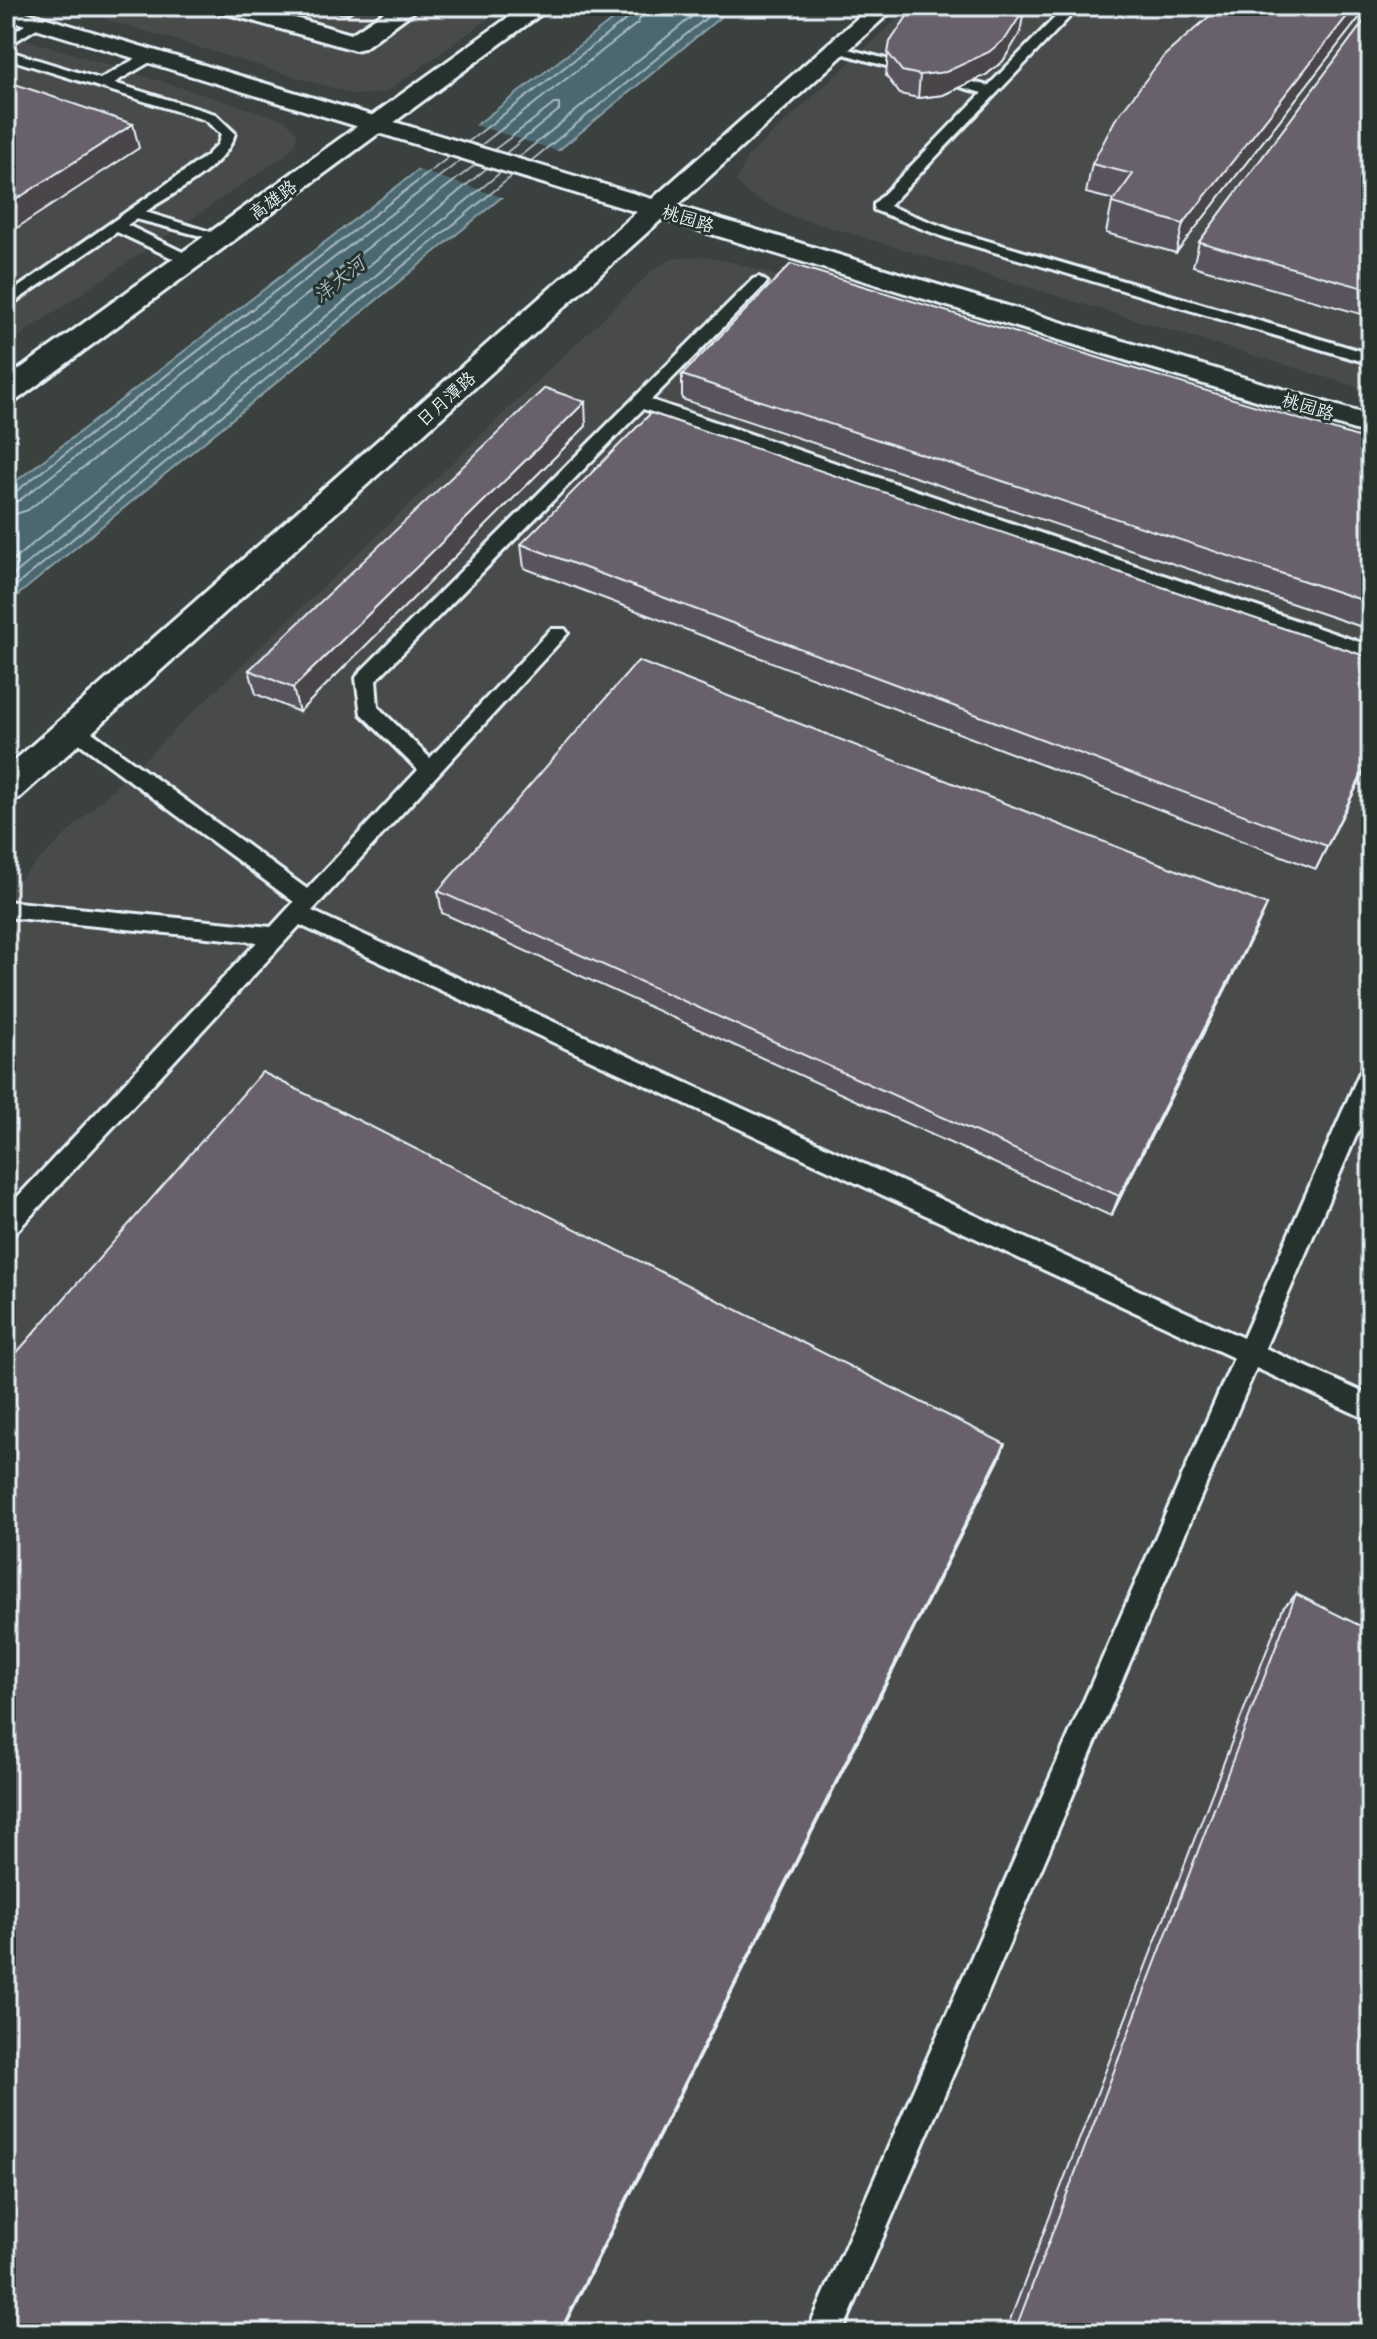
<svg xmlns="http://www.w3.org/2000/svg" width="1377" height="2339" viewBox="0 0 1377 2339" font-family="'Shantell Sans','LXGW WenKai TC',sans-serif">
	<rect width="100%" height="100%" fill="#3a413f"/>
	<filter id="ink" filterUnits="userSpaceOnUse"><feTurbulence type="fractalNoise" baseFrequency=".0125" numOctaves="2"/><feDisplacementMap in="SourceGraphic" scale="16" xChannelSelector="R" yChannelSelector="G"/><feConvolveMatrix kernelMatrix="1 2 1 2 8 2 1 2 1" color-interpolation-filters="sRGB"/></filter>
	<g filter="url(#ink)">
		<g fill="#484b4c">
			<polygon points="62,6 506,6 385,93 355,95"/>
			<polygon points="911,6 1371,6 1371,391 792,216 749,195 736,181 748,156"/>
			<polygon points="6,33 285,120 297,132 295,145 284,156 6,345"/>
			<polygon points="701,256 732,262 1371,461 1371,2333 6,2333 6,892 653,270 672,259"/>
		</g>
		<polygon fill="#4b6871" stroke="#8a9fa7" stroke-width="2" points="630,6 734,6 6,605 6,489"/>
		<polygon fill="#3a413f" points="472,124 561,152 505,198 415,169"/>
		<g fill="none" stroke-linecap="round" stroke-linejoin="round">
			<g stroke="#a9bac2" stroke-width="2">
				<polyline points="468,142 631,16 634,6"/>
				<polyline points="480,146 638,23 645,6"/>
				<polyline points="494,150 554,104 559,104 559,110 506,153"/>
				<polyline points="519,157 705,6"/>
				<polyline points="531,161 721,6"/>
				<polyline points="6,494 14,493 449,157"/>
				<polyline points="6,505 20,500 461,160"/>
				<polyline points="6,517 28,510 475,165"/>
				<polyline points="6,566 487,168"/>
				<polyline points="6,581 501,172"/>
				<polyline points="6,594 512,176"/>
			</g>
			<defs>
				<g id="service">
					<polygon points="890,6 912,6 953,19 946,23"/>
					<polygon points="1066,6 1080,6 889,206 954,231 1371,354 1371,364 944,237 874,210 874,204 982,93 833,51 833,45 988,86"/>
					<polygon points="36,18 48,21 6,47 6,37"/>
					<path d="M6,50L100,79L147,52H157V58L114,83L215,114L235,133C226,168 174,192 145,212L224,236V242L136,219L127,225L195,258V264H185L117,232L6,308V296L205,157L218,144L221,134L205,120L6,58Z"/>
					<polygon points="759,277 767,282 765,285 651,400 1371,646 1371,659 643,409 376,680 378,707 430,758 551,629 565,629 568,633 312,911 1243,1338 1359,1074 1363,1067 1371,1065 1371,1101 1265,1348 1371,1396 1371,1421 1256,1368 842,2333 807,2333 1234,1358 300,925 15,1233 6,1237 6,1209 257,942 6,917 6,901 271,927 294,902 67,734 64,729 67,724 81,724 307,889 418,770 361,714 356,678 359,673 753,279"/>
				</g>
				<g id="minor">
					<polygon points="214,6 253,6 351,34 393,6 421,6 364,48 355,50 217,11"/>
					<polygon points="524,6 552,6 17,400 6,402 6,379"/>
				</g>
				<polygon id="tertiary" points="6,6 652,199 871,6 897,6 677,206 1371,416 1371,435 662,219 19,798 6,802 6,768 637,212 6,19"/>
			</defs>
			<use href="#service" stroke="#e8f1f8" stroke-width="6"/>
			<use href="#minor" stroke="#e8f1f8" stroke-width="6"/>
			<use href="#tertiary" stroke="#e8f1f8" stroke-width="6"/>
			<use href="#service" fill="#26332d" fill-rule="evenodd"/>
			<use href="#minor" fill="#26332d" fill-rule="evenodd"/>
			<use href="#tertiary" fill="#26332d" fill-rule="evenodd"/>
		</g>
		<g fill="#59535b" stroke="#e8f1f8" stroke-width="2">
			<polygon points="314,6 360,6 347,15"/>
			<polygon points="1221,6 1363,6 1359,18 1176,253 1106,233 1112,203 1114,200 1086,193 1092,164"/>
			<polygon points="1371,12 1371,317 1193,266 1199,242"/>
			<polygon points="1020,33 1003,61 986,75 943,95 918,98 900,94 886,76 888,53"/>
			<polygon points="682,375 1371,441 1371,630 682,399"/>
			<polygon points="586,426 299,712 256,694 249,670"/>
			<polygon points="521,544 1371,758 1316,869 524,568"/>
			<polygon points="438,891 1267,905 1257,927 1111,1216 442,913"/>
			<polygon points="1296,1594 1371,2333 1005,2333 1283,1608"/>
		</g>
		<g fill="#48444a" stroke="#e8f1f8" stroke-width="2">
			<polygon points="345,6 360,6 347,15"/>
			<polygon points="1355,6 1363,6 1359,18 1176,253 1183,224"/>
			<polygon points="1024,10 1020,33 1003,61 986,75 943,95 918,98 920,75"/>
			<polygon points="133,124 139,148 6,235 6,206"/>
			<polygon points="585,402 586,426 299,712 293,688"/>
			<polygon points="1371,756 1371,758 1316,869 1327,846"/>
			<polygon points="1267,905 1257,927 1111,1216 1119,1196"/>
			<polygon points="1005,1444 999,1460 561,2333 559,2333"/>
		</g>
		<g fill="#67616a" stroke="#e8f1f8" stroke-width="2">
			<polygon points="919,6 1024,6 1024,10 1006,38 989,52 946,72 920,75 902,71 888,53 890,42 908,15"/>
			<polygon points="1221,6 1355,6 1183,224 1112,203 1133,174 1092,164 1115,120 1164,56"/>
			<polygon points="1371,12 1371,290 1199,242"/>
			<polygon points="6,81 133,124 6,206"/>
			<polygon points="791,264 1371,441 1371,603 682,375"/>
			<polygon points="545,388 585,402 293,688 249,670"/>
			<polygon points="651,413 1371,658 1371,756 1327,846 521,544"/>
			<polygon points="638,661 1267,905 1119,1196 438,891"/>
			<polygon points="262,1072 1005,1444 559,2333 6,2333 6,1365"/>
			<polygon points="1296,1594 1371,1631 1371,2333 1014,2333"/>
		</g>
	</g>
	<g text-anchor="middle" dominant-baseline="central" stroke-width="6" stroke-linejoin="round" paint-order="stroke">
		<g font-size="18" fill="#e8f1f8" stroke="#26332d">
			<text transform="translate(273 200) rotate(-36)">高雄路</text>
			<text transform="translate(688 219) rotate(17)">桃园路</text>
			<text transform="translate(446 399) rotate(-42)">日月潭路</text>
			<text transform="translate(1308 407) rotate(17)">桃园路</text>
		</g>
		<g font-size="20" font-style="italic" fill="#a9bac2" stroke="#26332d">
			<text transform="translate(339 279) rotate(-39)">洋大河</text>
		</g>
	</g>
	<rect width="1377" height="2339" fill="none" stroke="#26332d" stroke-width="32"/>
	<rect x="16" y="16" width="1345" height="2307" fill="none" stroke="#e8f1f8" stroke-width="3" filter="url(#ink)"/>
</svg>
